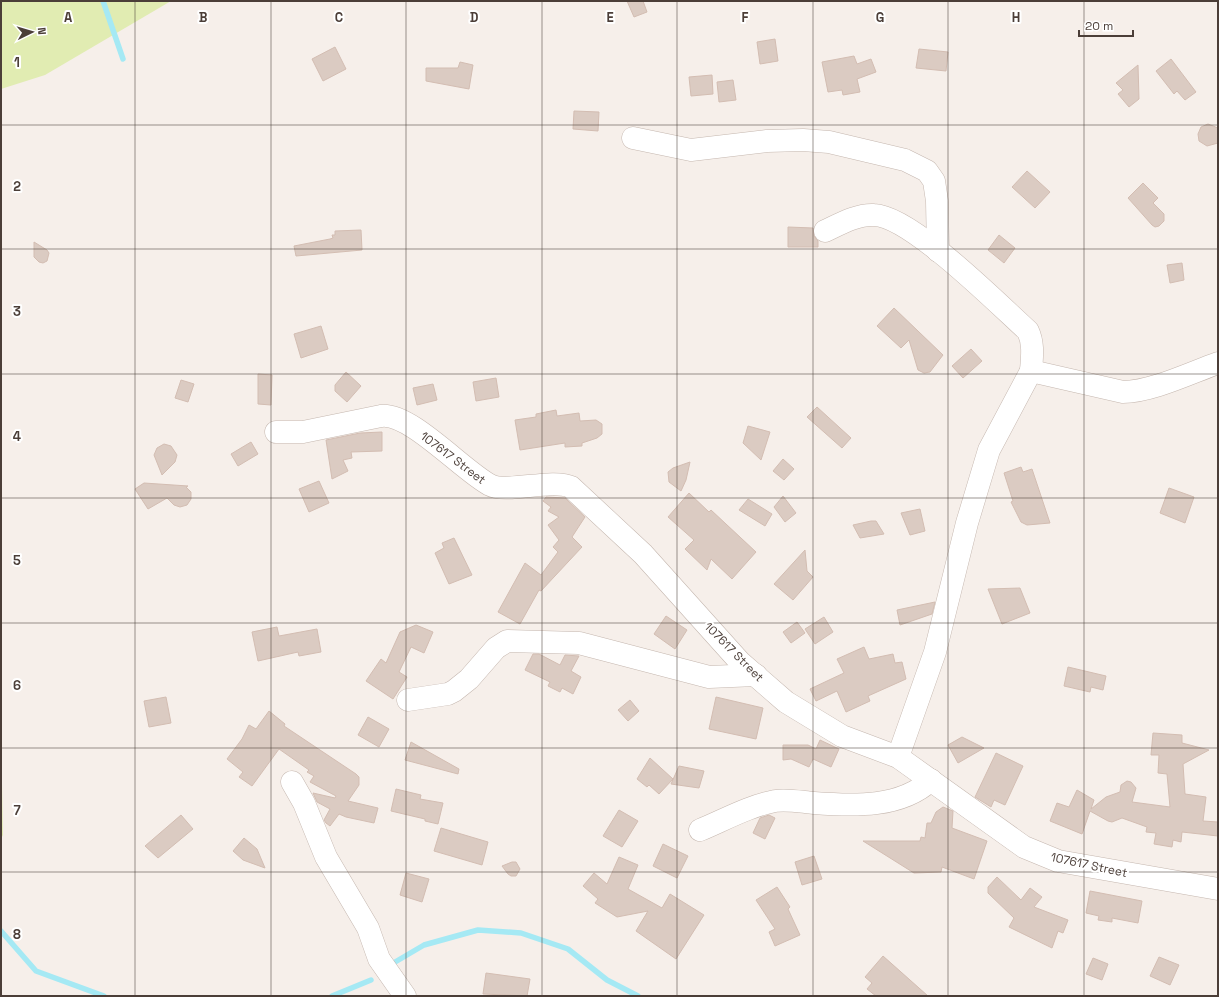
<svg xmlns="http://www.w3.org/2000/svg" width="1219" height="997" viewBox="0 0 1219 997" font-family="'Space Grotesk',sans-serif">
	<rect width="100%" height="100%" fill="#f6efea"/>
	<g fill="#e1ecb2">
		<polygon points="1,1 171,1 45,75 1,89"/>
		<polygon points="1,731 3,835 1,839"/>
	</g>
	<g fill="none" stroke-linecap="round" stroke-linejoin="round">
		<g stroke="#a5e9f4" stroke-width="5.5">
			<polyline points="103,1 123,59"/>
			<polyline points="1,931 36,971 104,996"/>
			<polyline points="390,965 424,945 478,930 521,933 568,949 607,980 638,996"/>
			<polyline points="332,996 371,980"/>
		</g>
	</g>
	<g fill="#dbcbc2" stroke="#d3bdb2">
		<polygon points="627,1 643,1 647,12 634,17"/>
		<polygon points="775,39 778,61 760,64 757,42"/>
		<polygon points="335,47 346,69 323,81 312,59"/>
		<polygon points="919,49 948,52 946,71 916,68"/>
		<polygon points="854,56 857,64 871,59 876,72 857,79 860,92 843,95 842,90 828,92 822,62"/>
		<polygon points="1171,59 1196,92 1185,100 1177,91 1174,94 1156,71"/>
		<polygon points="460,62 473,65 469,89 426,81 426,68 458,68"/>
		<polygon points="1138,65 1139,99 1129,107 1118,94 1123,90 1116,83"/>
		<polygon points="712,75 713,94 691,96 689,77"/>
		<polygon points="733,80 736,100 719,102 717,82"/>
		<polygon points="574,111 599,112 598,131 573,129"/>
		<polygon points="1208,124 1218,128 1218,143 1207,146 1199,141 1198,134 1201,127"/>
		<polygon points="1027,171 1050,192 1035,208 1012,187"/>
		<polygon points="1143,183 1158,198 1153,203 1164,214 1164,221 1159,226 1155,227 1152,225 1128,198"/>
		<polygon points="788,227 813,228 814,236 818,241 818,247 788,247"/>
		<polygon points="361,230 362,250 296,256 294,246 330,239 333,238 332,235 335,235 335,231"/>
		<polygon points="999,235 1015,248 1004,263 988,250"/>
		<polygon points="34,242 47,250 49,253 47,261 43,263 39,262 34,257"/>
		<polygon points="1182,263 1184,280 1170,283 1167,265"/>
		<polygon points="894,308 943,355 930,372 924,373 918,370 909,340 901,348 877,326"/>
		<polygon points="321,326 328,349 301,358 294,334"/>
		<polygon points="971,349 982,361 963,378 952,366"/>
		<polygon points="346,372 361,386 347,402 335,391 335,385"/>
		<polygon points="258,374 272,375 271,405 258,404"/>
		<polygon points="496,378 499,397 476,401 473,382"/>
		<polygon points="181,380 194,384 188,402 175,398"/>
		<polygon points="433,384 437,400 417,405 413,388"/>
		<polygon points="817,407 851,438 842,448 807,417"/>
		<polygon points="556,410 557,416 579,413 580,421 596,420 602,424 602,434 597,438 582,443 582,446 565,447 565,443 520,450 515,420 536,417 536,414"/>
		<polygon points="748,426 770,432 761,460 743,443"/>
		<polygon points="382,432 382,451 351,452 352,458 343,460 348,471 332,479 326,440 360,433"/>
		<polygon points="251,442 258,454 238,466 231,454"/>
		<polygon points="164,444 171,446 177,455 175,462 162,475 154,455 157,448"/>
		<polygon points="783,459 794,469 784,480 773,471"/>
		<polygon points="690,462 686,480 681,491 669,482 668,472 673,468"/>
		<polygon points="1021,467 1023,472 1032,469 1050,523 1027,525 1021,522 1011,502 1013,501 1004,473"/>
		<polygon points="319,481 329,503 309,512 299,489"/>
		<polygon points="144,483 188,486 186,487 191,492 191,499 187,505 180,507 174,505 167,498 148,509 135,489"/>
		<polygon points="1169,488 1194,497 1185,523 1160,513"/>
		<polygon points="689,493 709,512 711,510 756,552 732,579 711,559 707,570 685,549 694,540 668,517"/>
		<polygon points="783,496 796,513 785,522 774,507"/>
		<polygon points="546,497 565,498 585,517 572,537 582,547 541,591 539,590 520,624 498,612 525,563 541,575 558,552 553,547 559,540 548,525 559,517 548,511 551,507 543,501"/>
		<polygon points="748,499 772,514 765,526 739,510"/>
		<polygon points="920,509 925,531 910,535 901,513"/>
		<polygon points="871,521 876,521 884,534 860,538 853,525"/>
		<polygon points="454,538 472,575 449,584 435,553 444,548 442,543"/>
		<polygon points="805,550 807,571 813,577 793,600 774,584"/>
		<polygon points="1020,588 1030,613 1002,624 988,589"/>
		<polygon points="935,602 932,614 900,625 897,610"/>
		<polygon points="666,616 687,630 675,649 654,634"/>
		<polygon points="824,617 833,632 815,644 805,629"/>
		<polygon points="797,622 805,633 791,643 783,632"/>
		<polygon points="416,625 433,632 424,653 411,647 399,672 407,677 393,699 366,681 381,659 386,663 400,632"/>
		<polygon points="277,627 279,636 317,629 321,652 299,656 298,652 258,661 252,632"/>
		<polygon points="864,647 869,659 893,654 895,663 902,662 906,679 868,696 870,701 846,712 837,691 816,701 810,689 844,673 837,659"/>
		<polygon points="533,654 539,654 560,665 565,655 579,656 571,671 581,677 573,694 562,688 560,692 548,686 550,682 525,670"/>
		<polygon points="1068,667 1106,676 1103,690 1091,687 1090,692 1064,686"/>
		<polygon points="166,697 171,723 149,727 144,701"/>
		<polygon points="716,697 763,708 756,739 709,729"/>
		<polygon points="630,700 639,711 628,721 618,710"/>
		<polygon points="269,711 285,724 284,726 356,774 359,777 359,785 348,801 378,808 374,823 346,817 339,814 330,826 326,823 324,820 330,809 317,802 313,793 335,798 336,796 310,782 314,776 307,772 309,770 279,749 252,786 239,777 243,772 227,759 242,739 249,725 256,729"/>
		<polygon points="368,717 389,729 379,747 358,735"/>
		<polygon points="1153,733 1182,735 1182,743 1209,750 1183,764 1185,794 1206,797 1203,821 1218,822 1218,836 1182,832 1181,842 1173,840 1172,847 1154,844 1156,833 1146,832 1147,827 1122,818 1112,822 1108,821 1090,811 1082,834 1050,821 1057,803 1069,807 1077,790 1094,800 1091,809 1106,797 1120,792 1121,785 1127,781 1131,782 1136,788 1132,802 1170,807 1167,774 1158,773 1159,755 1151,755"/>
		<polygon points="962,737 984,748 958,763 948,745"/>
		<polygon points="820,740 839,749 831,767 813,759 809,767 791,759 783,760 783,745 808,745 816,749"/>
		<polygon points="411,742 459,769 458,774 405,760"/>
		<polygon points="996,753 1023,766 1005,805 994,800 991,807 975,797"/>
		<polygon points="650,758 673,779 659,794 649,785 647,787 637,779"/>
		<polygon points="679,766 704,771 699,788 671,784"/>
		<polygon points="396,789 421,795 420,799 443,803 438,824 425,821 425,819 391,811"/>
		<polygon points="943,807 953,811 952,828 987,841 974,879 942,867 941,872 914,873 863,841 920,841 921,837 925,838 927,823 931,823 936,812"/>
		<polygon points="619,810 638,821 622,847 603,836"/>
		<polygon points="181,815 193,829 158,858 145,846"/>
		<polygon points="769,815 775,818 765,839 753,833 760,818"/>
		<polygon points="441,828 488,842 482,865 434,851"/>
		<polygon points="244,838 257,849 265,868 243,860 233,851"/>
		<polygon points="663,844 688,856 677,878 653,866"/>
		<polygon points="814,856 822,879 802,885 795,862"/>
		<polygon points="619,857 638,865 628,889 662,908 670,894 704,915 676,959 636,931 648,911 617,917 595,903 598,899 583,886 594,873 607,884"/>
		<polygon points="512,862 516,862 520,869 516,876 511,876 508,874 502,866"/>
		<polygon points="406,873 429,879 422,902 400,895"/>
		<polygon points="997,877 1021,900 1030,888 1042,897 1034,907 1068,920 1063,933 1058,931 1052,948 1009,927 1014,918 988,893 988,887"/>
		<polygon points="777,887 790,907 788,909 800,935 775,946 769,932 775,929 756,900"/>
		<polygon points="1090,891 1142,901 1138,923 1112,918 1112,922 1098,920 1099,916 1086,913"/>
		<polygon points="883,956 928,996 876,996 867,989 872,983 865,977"/>
		<polygon points="1159,957 1179,965 1170,985 1150,976"/>
		<polygon points="1093,958 1108,964 1102,980 1086,974"/>
		<polygon points="486,973 530,979 527,996 483,994"/>
	</g>
	<g fill="none" stroke-linecap="round" stroke-linejoin="round">
		<defs>
			<g id="minor">
				<polyline points="633,138 691,150 767,141 803,140 829,142 905,160 927,171 934,181 937,201 938,251"/>
				<path d="M825,231C840,224 857,214 874,215C911,216 998,304 1028,331C1034,344 1032,357 1031,371"/>
				<path d="M276,432H303L381,416C410,412 463,471 490,485C506,494 552,478 571,487L643,554L740,662L786,702L842,736L898,757L1024,847L1058,861L1218,889"/>
				<polyline points="408,700 448,694 454,691 469,679 496,648 507,641 579,643 709,677 756,675"/>
				<path d="M898,757L935,652L967,523L989,450L1031,371L1123,392C1151,392 1190,373 1218,363"/>
				<polyline points="292,782 304,803 326,857 368,928 379,959 405,996"/>
				<path d="M700,830C724,820 749,806 775,801C787,799 802,802 814,803C854,806 901,808 931,780"/>
			</g>
		</defs>
		<use href="#minor" stroke="#c5b7af" stroke-width="23"/>
		<use href="#minor" stroke="#fff" stroke-width="22"/>
	</g>
	<path fill="none" stroke="#4b3e38" stroke-width="1" stroke-opacity="0.55" d="M135,1V996M271,1V996M406,1V996M542,1V996M677,1V996M813,1V996M948,1V996M1084,1V996M1,125H1218M1,249H1218M1,374H1218M1,498H1218M1,623H1218M1,748H1218M1,872H1218"/>
	<g text-anchor="middle" dominant-baseline="central" stroke-width="4" stroke-linejoin="round" paint-order="stroke">
		<g font-size="12" fill="#4b3e38" stroke="#fff">
			<text transform="translate(453 458) rotate(37)">107617 Street</text>
			<text transform="translate(734 652) rotate(45)">107617 Street</text>
			<text transform="translate(1089 865) rotate(12)">107617 Street</text>
		</g>
	</g>
	<g font-size="13" text-anchor="middle" font-weight="bold" fill="#4b3e38" stroke="#fff" stroke-width="4" stroke-linejoin="round" paint-order="stroke">
		<text x="68" y="22">A</text>
		<text x="203" y="22">B</text>
		<text x="339" y="22">C</text>
		<text x="474" y="22">D</text>
		<text x="610" y="22">E</text>
		<text x="745" y="22">F</text>
		<text x="880" y="22">G</text>
		<text x="1016" y="22">H</text>
		<text x="17" y="67">1</text>
		<text x="17" y="191">2</text>
		<text x="17" y="316">3</text>
		<text x="17" y="441">4</text>
		<text x="17" y="565">5</text>
		<text x="17" y="690">6</text>
		<text x="17" y="815">7</text>
		<text x="17" y="939">8</text>
	</g>
	<rect width="1219" height="997" fill="none" stroke="#4b3e38" stroke-width="4"/>
	<g transform="translate(32 32) rotate(85)" stroke="#ffffff" stroke-width="3" paint-order="stroke">
	<path d="M0-3L7 15L0 10L-7 15Z" fill="#4b3e38"/>
	<text y="-6" font-size="11" font-weight="bold" text-anchor="middle" fill="#4b3e38">N</text>
	</g>
	<path d="M1079 30v6h54v-6" fill="none" stroke="#4b3e38" stroke-width="2"/>
	<text x="1085" y="30" font-size="12" fill="#4b3e38" stroke="#ffffff" stroke-width="3" paint-order="stroke">20 m</text>
</svg>
